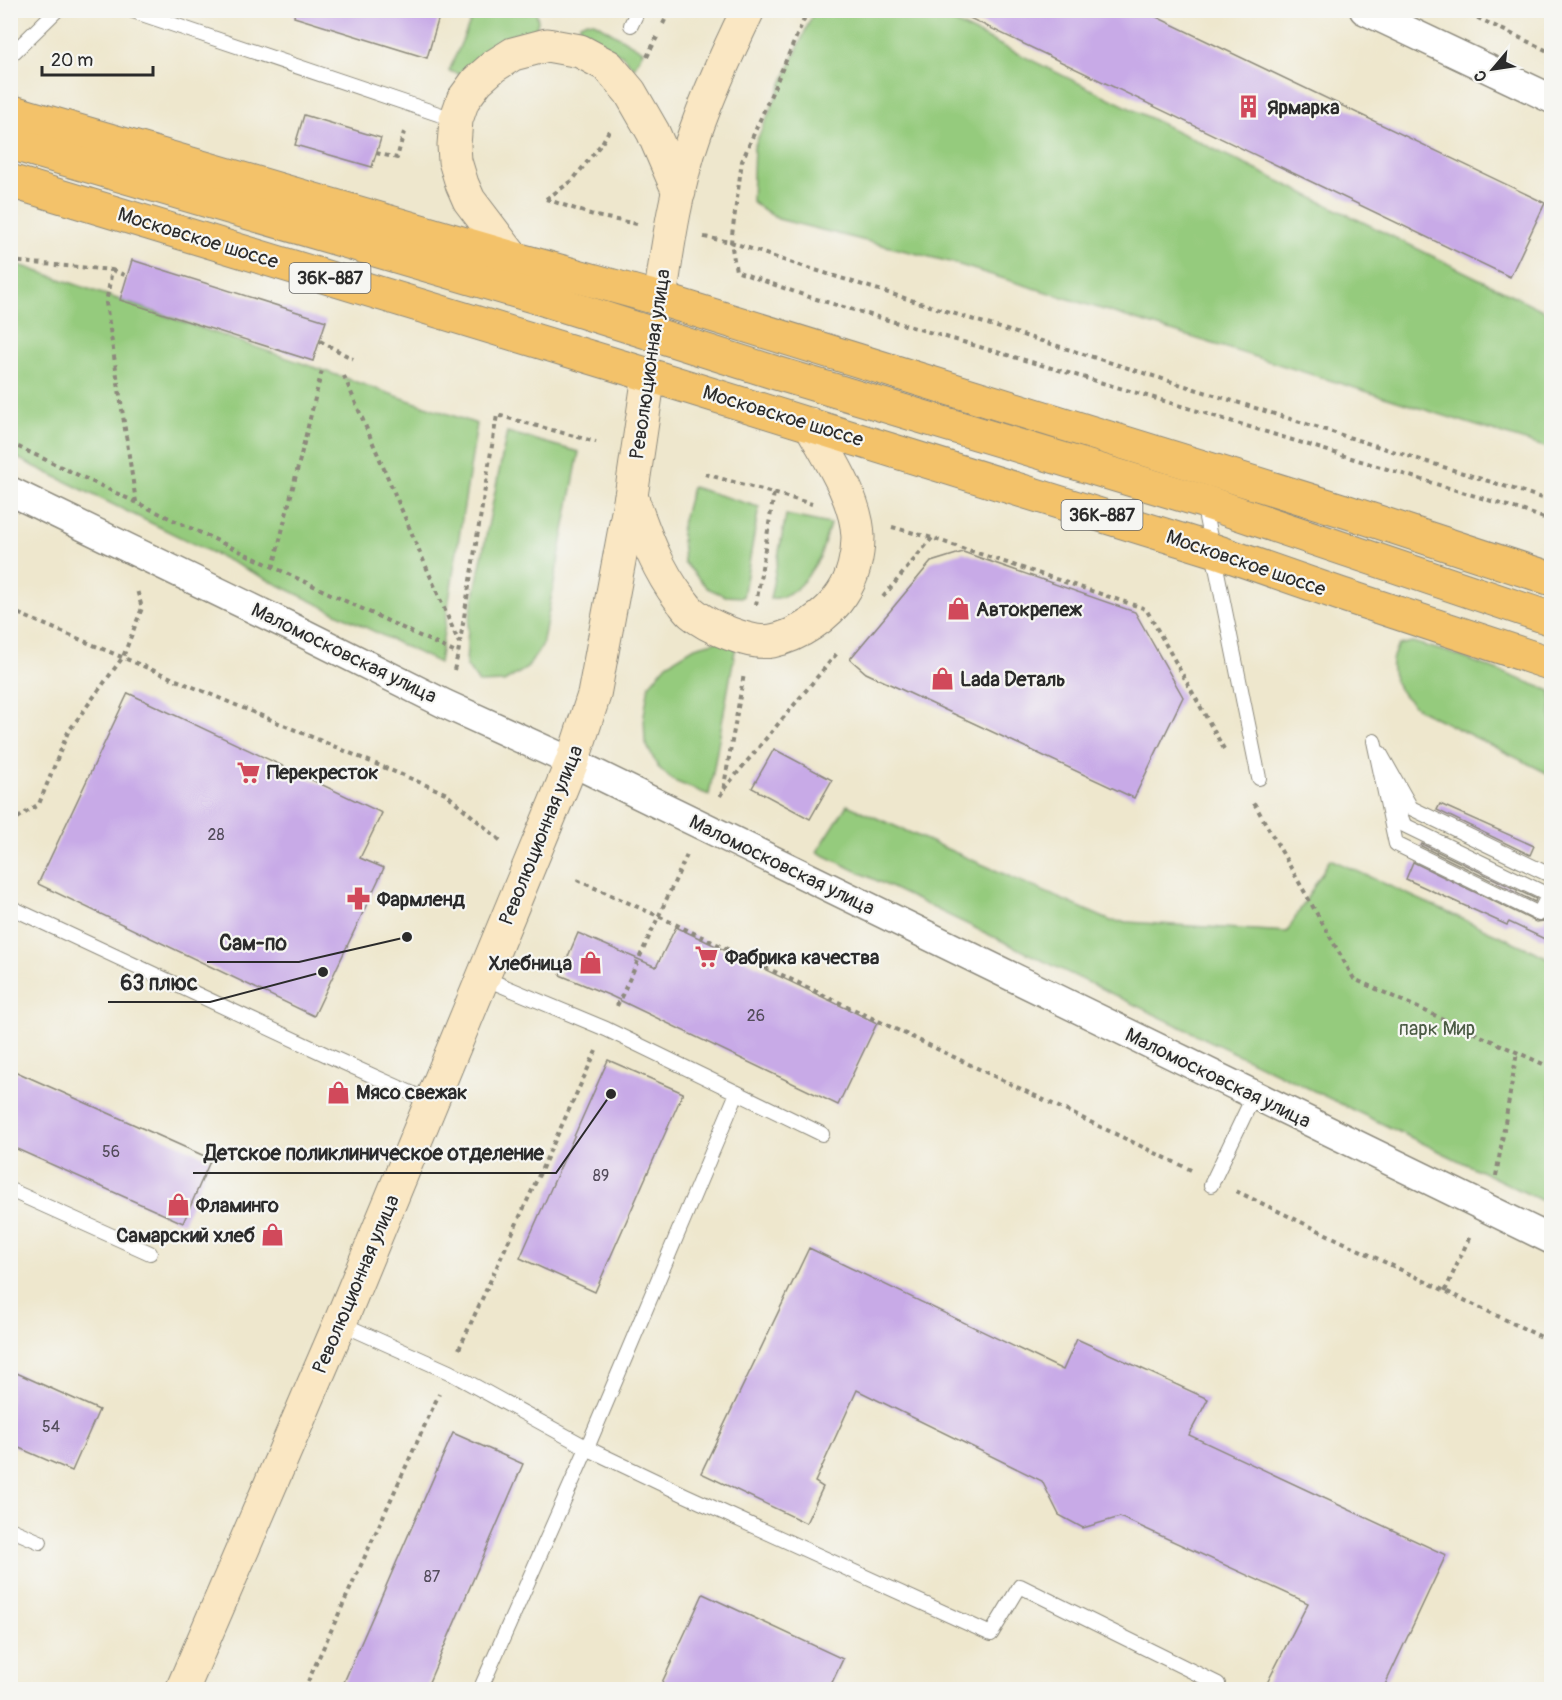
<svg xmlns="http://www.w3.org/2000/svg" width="1562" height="1700" viewBox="0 0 1562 1700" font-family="Pangolin,sans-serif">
	<rect width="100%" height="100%" fill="#f6f6f2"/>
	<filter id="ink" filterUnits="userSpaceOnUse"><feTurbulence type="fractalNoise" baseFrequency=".0167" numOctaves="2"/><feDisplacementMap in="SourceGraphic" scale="12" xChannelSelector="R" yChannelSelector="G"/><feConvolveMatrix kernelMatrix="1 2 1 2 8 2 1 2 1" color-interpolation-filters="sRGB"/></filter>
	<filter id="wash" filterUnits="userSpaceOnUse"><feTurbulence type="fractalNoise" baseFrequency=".008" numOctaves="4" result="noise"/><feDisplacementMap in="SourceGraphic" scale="24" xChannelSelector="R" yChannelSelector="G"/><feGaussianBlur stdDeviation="1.35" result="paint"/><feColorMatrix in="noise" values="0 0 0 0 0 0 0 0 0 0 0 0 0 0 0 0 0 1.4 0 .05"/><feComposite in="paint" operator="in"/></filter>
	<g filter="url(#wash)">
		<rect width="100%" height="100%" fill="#eee7cd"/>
		<g fill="#95cb7d" stroke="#607b54" stroke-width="1.5">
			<polygon points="475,11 536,11 538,21 535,35 465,76 449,71"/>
			<polygon points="814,11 931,11 1551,314 1551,449 950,262 778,219 752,202 754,147"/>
			<polygon points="587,21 594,22 643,51 634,68 622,55 586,38 579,32 580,24"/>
			<polygon points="11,262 477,424 439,663 11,455"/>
			<polygon points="507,432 579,452 542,646 527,668 504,682 479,683 466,665 468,626"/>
			<polygon points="692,487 759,507 743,597 725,596 707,588 684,562 681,528"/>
			<polygon points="786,515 830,524 820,557 807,577 795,590 782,597 770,599"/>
			<polygon points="724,639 737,640 709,795 674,781 658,767 645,742 644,715 649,685 667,664 695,647"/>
			<path d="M1412,642L1451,653L1551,691V775L1420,710C1399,695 1381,670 1399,645Z"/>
			<polygon points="847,805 1111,921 1287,932 1330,859 1551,959 1551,1205 817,852"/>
		</g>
		<g id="blocks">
			<g fill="#c8aae7">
				<polygon points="295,10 441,10 427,58 294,17"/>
				<polygon points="953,10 1142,10 1545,203 1510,277"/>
				<polygon points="304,115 381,138 372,167 295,145"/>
				<polygon points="132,260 326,321 313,361 120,300"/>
				<polygon points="963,552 1135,612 1183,697 1134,798 866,673 850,659 931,562"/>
				<polygon points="128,693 382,813 360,858 384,868 314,1016 38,884"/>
				<polygon points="774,749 832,780 810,819 752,788"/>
				<polygon points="1440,804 1534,846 1530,855 1437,810"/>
				<polygon points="1422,844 1536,899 1535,902 1421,846"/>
				<polygon points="1413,862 1536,922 1544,921 1551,909 1551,942 1509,922 1507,925 1406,879"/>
				<polygon points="676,927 877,1023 838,1105 611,996 560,975 578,933 656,967"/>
				<polygon points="608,1060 683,1093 595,1292 520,1258"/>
				<polygon points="10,1069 211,1159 183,1223 10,1146"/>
				<polygon points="809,1248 1063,1370 1077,1339 1208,1399 1189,1435 1446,1555 1383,1689 1264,1689 1308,1603 1120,1517 1083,1528 1059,1515 1042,1481 857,1390 815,1482 823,1487 806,1523 701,1473"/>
				<polygon points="10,1370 99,1410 72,1471 10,1444"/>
				<polygon points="453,1433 523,1464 426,1689 341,1689"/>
				<polygon points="703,1594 843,1659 829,1689 659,1689"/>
			</g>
		</g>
	</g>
	<g filter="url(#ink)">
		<use href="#blocks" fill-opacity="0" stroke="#8c897c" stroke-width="1.5"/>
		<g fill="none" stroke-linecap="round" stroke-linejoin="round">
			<defs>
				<g id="lane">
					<polyline points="130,10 456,120"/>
					<polyline points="631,25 638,10"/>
					<polyline points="10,56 57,10"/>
					<polyline points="1203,503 1259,778"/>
					<polyline points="1374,741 1396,844 1539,914 1552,888"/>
					<polyline points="1380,753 1411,808 1552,876"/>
					<polyline points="1391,788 1404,825 1548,895"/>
					<polyline points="10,907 329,1056 433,1103"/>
					<polyline points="484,978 606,1029 822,1134"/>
					<polyline points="1211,1185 1254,1095"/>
					<polyline points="10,1190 150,1253"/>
					<polyline points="340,1323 449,1372 595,1452 685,1495 991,1634 1020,1586 1218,1684 1215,1690"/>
					<polyline points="10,1529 40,1542"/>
					<polyline points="480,1690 587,1448 737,1093"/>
				</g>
				<g id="street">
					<polyline points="1364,10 1552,99"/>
					<polyline points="10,491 289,626 445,704 572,762 1552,1240"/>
				</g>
				<g id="secondary">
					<polyline points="513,258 469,200 462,184 455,161 454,145 456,120 463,100 477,81 494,66 513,54 547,45 580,51 608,66 630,92 653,132 679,192"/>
					<path d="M660,299C668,244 676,186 695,133C710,90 728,51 748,10"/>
					<path d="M631,496C644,532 656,568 680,599C684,603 687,609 692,613C708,627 751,645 772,641C798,636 828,616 842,594C853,578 858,556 858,537C857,499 828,456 810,424"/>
					<polyline points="182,1690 340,1323 572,762 594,695 631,496 649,375"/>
				</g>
				<g id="primary">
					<polyline points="10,111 513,258 660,299 1348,512 1552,579"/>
					<polyline points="10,143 546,300 773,372 1202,501 1552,619"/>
					<polyline points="10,181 649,375 1213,550 1340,594 1552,664"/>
				</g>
			</defs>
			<use href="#lane" stroke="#8c897c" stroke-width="16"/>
			<use href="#street" stroke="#8c897c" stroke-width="31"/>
			<use href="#secondary" stroke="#8c897c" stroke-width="35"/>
			<use href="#primary" stroke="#8c897c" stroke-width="35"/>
			<g stroke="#8c897c" stroke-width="4" stroke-dasharray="4.5 4.5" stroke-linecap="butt">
				<polyline points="808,10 742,161 731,242 736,271 806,296 1188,408 1524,511 1552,521"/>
				<polyline points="1461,10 1552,53"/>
				<polyline points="663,24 670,10"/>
				<polyline points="647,57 657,37"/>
				<polyline points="376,153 397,158 404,132"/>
				<polyline points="546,199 596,216 637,224"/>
				<polyline points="546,199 572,181 602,143 611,127"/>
				<polyline points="704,237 731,242 780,259 1552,501"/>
				<polyline points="10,261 112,270 106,303 136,502"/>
				<polyline points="112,270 127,276"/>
				<polyline points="320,341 353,359"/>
				<polyline points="344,376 459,643"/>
				<polyline points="10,443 458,654"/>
				<polyline points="705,474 812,504"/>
				<polyline points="892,527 932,538 1146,609 1224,749"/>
				<polyline points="273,568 322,370"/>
				<polyline points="883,597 932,538"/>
				<polyline points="756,605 774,493"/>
				<polyline points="10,610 445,793 501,841"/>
				<polyline points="454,670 458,654 497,415 596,442"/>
				<polyline points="724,789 838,652"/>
				<polyline points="720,796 723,791 744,674"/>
				<polyline points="1254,803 1354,979 1552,1068"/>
				<polyline points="10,823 39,804 68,732 123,657 142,608 137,590"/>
				<polyline points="577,880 658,916 1191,1170"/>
				<polyline points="617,1006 687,855"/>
				<polyline points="1496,1176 1517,1052"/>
				<polyline points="1236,1191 1552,1342"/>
				<polyline points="1445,1291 1470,1236"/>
				<polyline points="459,1349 596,1051"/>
				<polyline points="304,1690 439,1394"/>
			</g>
			<use href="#lane" stroke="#fff" stroke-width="14"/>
			<use href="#street" stroke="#fff" stroke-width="28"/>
			<use href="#secondary" stroke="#fae7c3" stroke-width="33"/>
			<use href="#primary" stroke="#f3c26a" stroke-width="33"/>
		</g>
	</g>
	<defs>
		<symbol id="building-bare" viewBox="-9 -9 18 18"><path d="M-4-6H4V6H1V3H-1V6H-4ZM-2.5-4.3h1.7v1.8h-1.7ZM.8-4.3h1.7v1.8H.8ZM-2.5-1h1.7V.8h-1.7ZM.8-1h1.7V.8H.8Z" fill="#d1495b" stroke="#f6f6f2" stroke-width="2.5" paint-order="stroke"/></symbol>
		<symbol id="shop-bare" viewBox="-9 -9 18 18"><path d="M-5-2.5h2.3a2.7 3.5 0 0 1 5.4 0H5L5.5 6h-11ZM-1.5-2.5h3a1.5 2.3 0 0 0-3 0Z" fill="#d1495b" stroke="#f6f6f2" stroke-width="2.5" paint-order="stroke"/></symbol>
		<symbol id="supermarket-bare" viewBox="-9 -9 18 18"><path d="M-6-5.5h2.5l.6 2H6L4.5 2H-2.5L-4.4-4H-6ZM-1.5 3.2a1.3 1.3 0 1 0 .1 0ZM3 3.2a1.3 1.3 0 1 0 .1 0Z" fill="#d1495b" stroke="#f6f6f2" stroke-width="2.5" paint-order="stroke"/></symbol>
		<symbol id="pharmacy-bare" viewBox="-9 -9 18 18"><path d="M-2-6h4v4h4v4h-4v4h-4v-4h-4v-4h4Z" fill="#d1495b" stroke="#f6f6f2" stroke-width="2.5" paint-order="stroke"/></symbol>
	</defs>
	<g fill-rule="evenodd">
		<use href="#building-bare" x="1232" y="90" width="33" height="33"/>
		<use href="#shop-bare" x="942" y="592" width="33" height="33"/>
		<use href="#shop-bare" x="926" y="662" width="33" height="33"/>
		<use href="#supermarket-bare" x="232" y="756" width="33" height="33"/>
		<use href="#pharmacy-bare" x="342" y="882" width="33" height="33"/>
		<use href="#supermarket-bare" x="690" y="940" width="33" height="33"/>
		<use href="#shop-bare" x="574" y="946" width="33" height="33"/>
		<use href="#shop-bare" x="322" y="1076" width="33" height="33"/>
		<use href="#shop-bare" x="162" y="1188" width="33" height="33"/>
		<use href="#shop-bare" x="256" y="1218" width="33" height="33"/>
	</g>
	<g text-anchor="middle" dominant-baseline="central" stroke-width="4.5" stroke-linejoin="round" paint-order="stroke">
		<g font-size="16" fill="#524b5a">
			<text x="216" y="835">28</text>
			<text x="756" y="1016">26</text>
			<text x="111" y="1152">56</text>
			<text x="601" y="1176">89</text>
			<text x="51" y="1427">54</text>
			<text x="432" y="1577">87</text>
		</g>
		<g fill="#f6f6f2" stroke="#686867" stroke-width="1.5">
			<rect x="289.5" y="263" width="81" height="30" rx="4.5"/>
			<rect x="1061.5" y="500" width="81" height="30" rx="4.5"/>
		</g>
		<g font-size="18" font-weight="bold" fill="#2b2b2b">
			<text x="330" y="278">36К-887</text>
			<text x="1102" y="515">36К-887</text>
		</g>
		<g font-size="20" font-weight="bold" fill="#2b2b2b" stroke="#f6f6f2" text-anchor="start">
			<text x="1267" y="107">Ярмарка</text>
			<text x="976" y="609">Автокрепеж</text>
			<text x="960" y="679">Lada Dеталь</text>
			<text x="267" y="772">Перекресток</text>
			<text x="377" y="899">Фармленд</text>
			<text x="725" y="957">Фабрика качества</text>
			<text x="572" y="963" text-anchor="end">Хлебница</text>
			<text x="356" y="1092">Мясо свежак</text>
			<text x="196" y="1205">Фламинго</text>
			<text x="255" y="1235" text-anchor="end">Самарский хлеб</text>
		</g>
		<g font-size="20" fill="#2b2b2b" stroke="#f6f6f2">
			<text transform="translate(198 238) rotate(17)">Московское шоссе</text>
			<text transform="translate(650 364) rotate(-82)">Революционная улица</text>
			<text transform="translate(783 416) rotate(17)">Московское шоссе</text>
			<text transform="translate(1246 563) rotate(19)">Московское шоссе</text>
			<text transform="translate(344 653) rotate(26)">Маломосковская улица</text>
			<text transform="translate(541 835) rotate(-68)">Революционная улица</text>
			<text transform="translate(782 865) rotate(26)">Маломосковская улица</text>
			<text transform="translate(1218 1078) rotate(26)">Маломосковская улица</text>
			<text transform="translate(356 1284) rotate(-67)">Революционная улица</text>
		</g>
		<g font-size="20" fill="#4b5b44" stroke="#f6f6f2">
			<text x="1437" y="1028">парк Мир</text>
		</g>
	</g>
	<path fill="none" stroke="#2b2b2b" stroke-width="2" d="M407 937L299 962H207M323 972L210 1002H108M611 1094L556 1173H193"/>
	<g fill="#2b2b2b" stroke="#f6f6f2" stroke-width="2">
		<circle cx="407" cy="937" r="6"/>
		<circle cx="323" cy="972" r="6"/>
		<circle cx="611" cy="1094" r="6"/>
	</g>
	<g font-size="21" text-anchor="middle" font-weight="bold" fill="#2b2b2b" stroke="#f6f6f2" stroke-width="4.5" stroke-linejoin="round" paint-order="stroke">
		<text x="253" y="950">Сам-по</text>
		<text x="159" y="990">63 плюс</text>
		<text x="374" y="1160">Детское поликлиническое отделение</text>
	</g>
	<rect width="1562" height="1700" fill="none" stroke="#f6f6f2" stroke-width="36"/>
	<g transform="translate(1493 69) rotate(241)" stroke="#f6f6f2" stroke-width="4.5" paint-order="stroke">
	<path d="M0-4.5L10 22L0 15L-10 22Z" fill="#2b2b2b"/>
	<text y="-9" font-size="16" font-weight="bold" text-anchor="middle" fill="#2b2b2b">С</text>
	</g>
	<path d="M42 66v9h111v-9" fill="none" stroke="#2b2b2b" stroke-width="3"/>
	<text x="51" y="66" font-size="18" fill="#2b2b2b" stroke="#f6f6f2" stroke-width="4.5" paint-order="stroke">20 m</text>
</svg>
